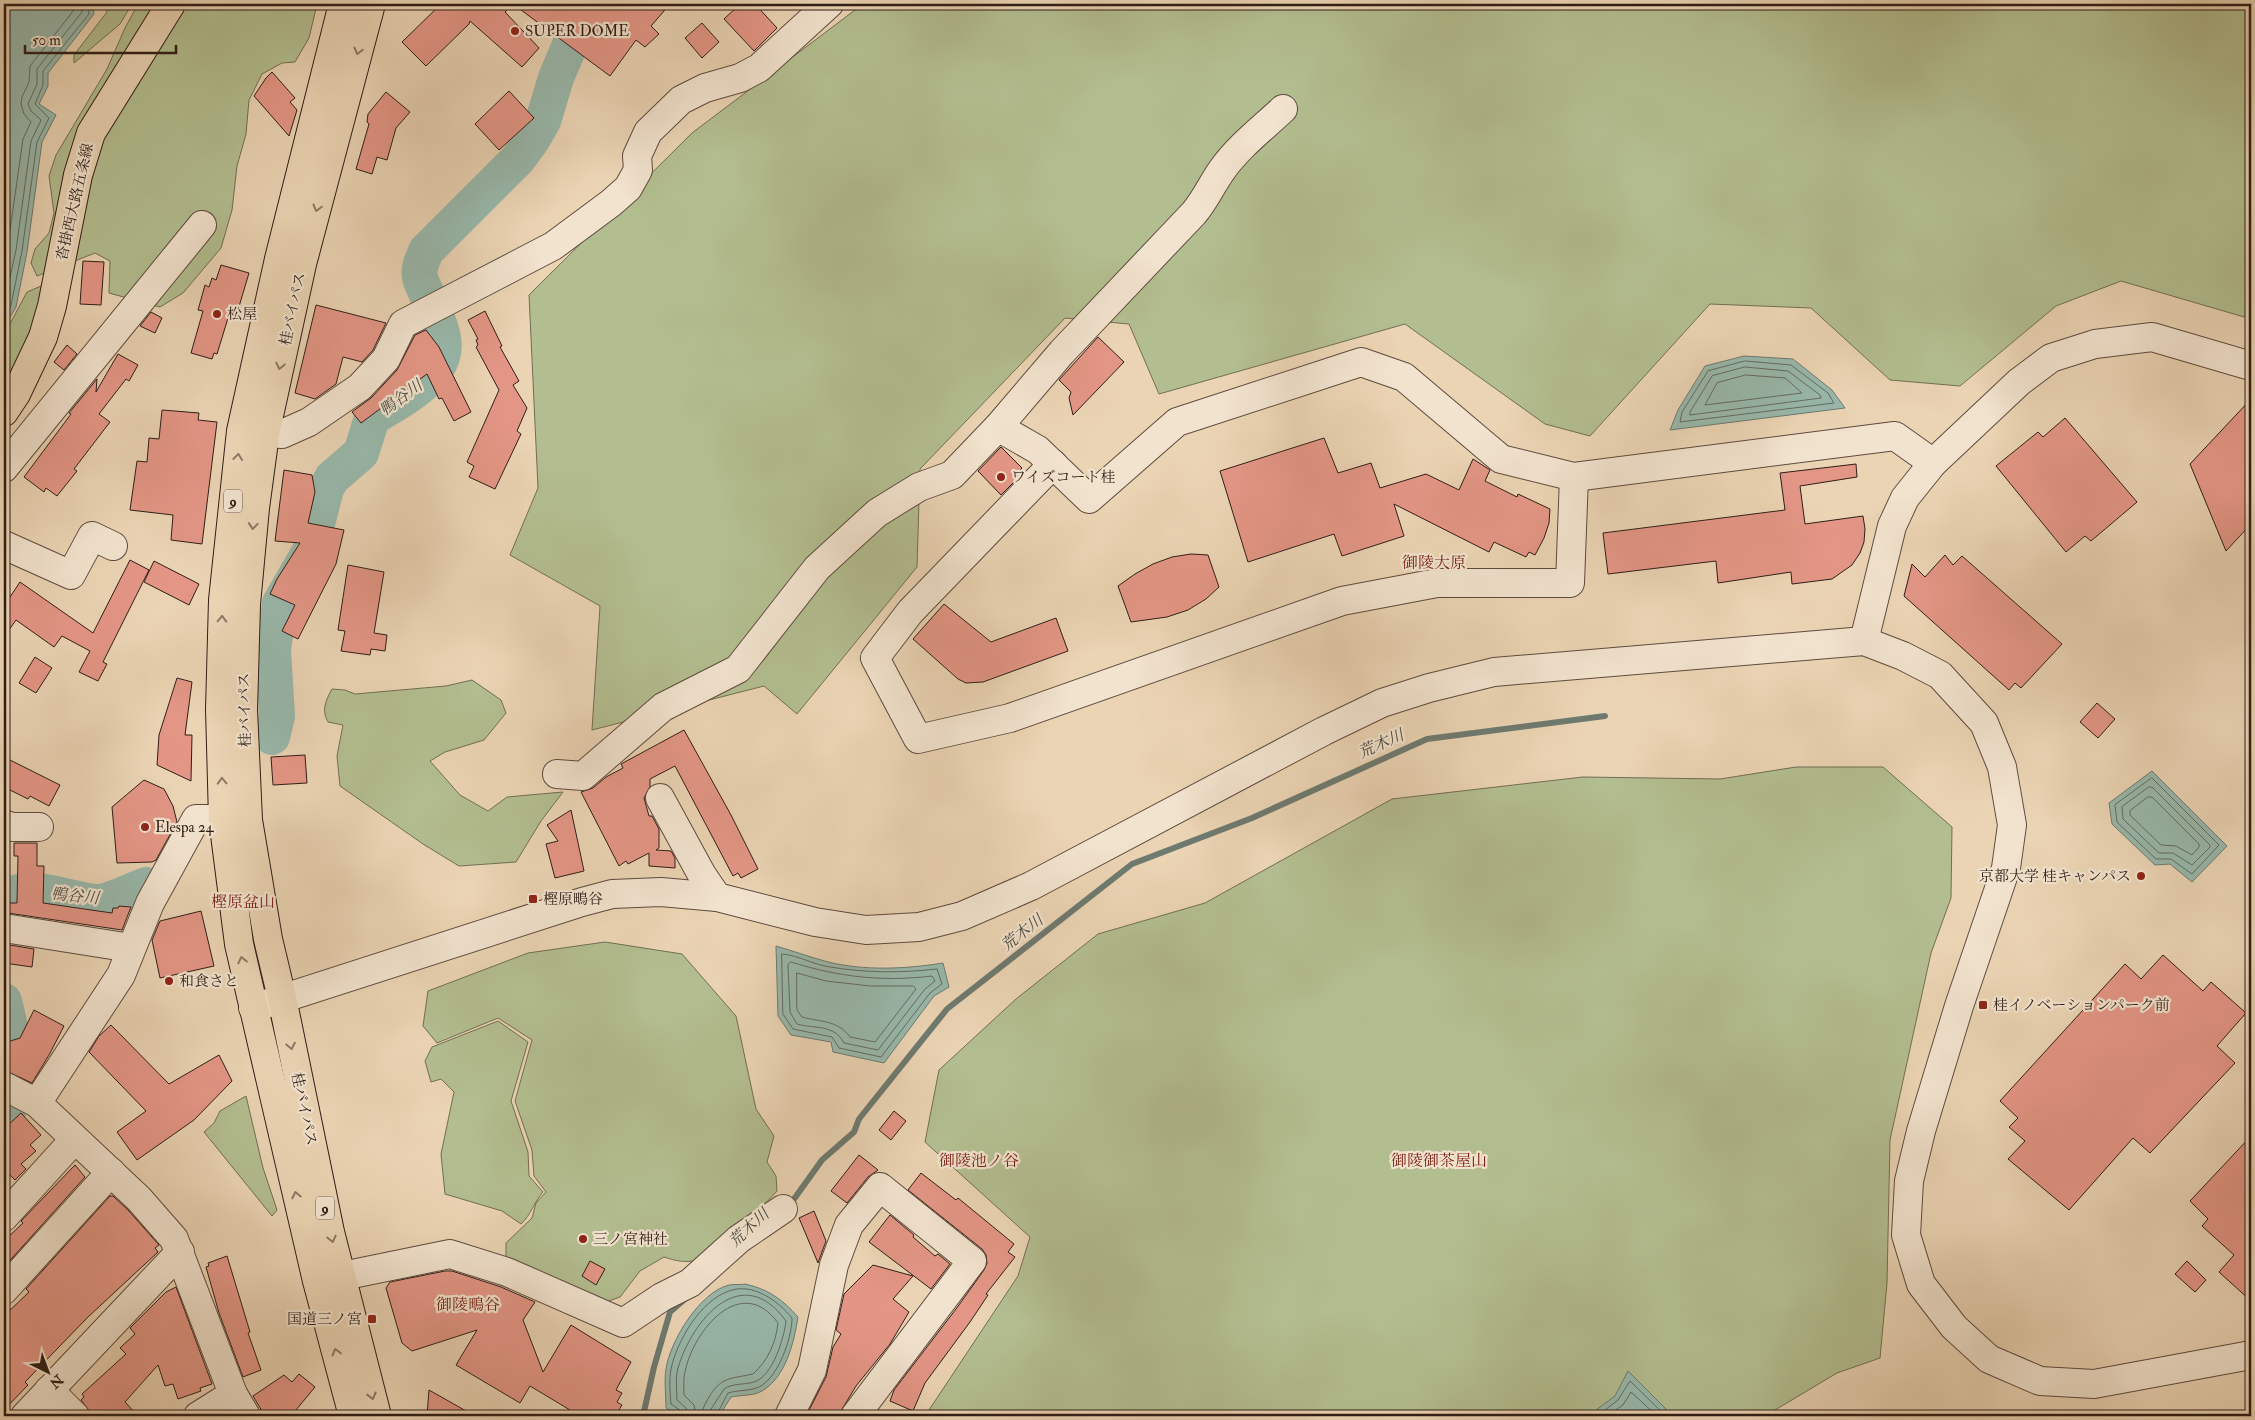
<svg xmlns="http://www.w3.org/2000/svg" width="2255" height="1420" viewBox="0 0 2255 1420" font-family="'IM FELL Double Pica','Noto Serif JP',serif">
	<rect width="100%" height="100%" fill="#ebd4b4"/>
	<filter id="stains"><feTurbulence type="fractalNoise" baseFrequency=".004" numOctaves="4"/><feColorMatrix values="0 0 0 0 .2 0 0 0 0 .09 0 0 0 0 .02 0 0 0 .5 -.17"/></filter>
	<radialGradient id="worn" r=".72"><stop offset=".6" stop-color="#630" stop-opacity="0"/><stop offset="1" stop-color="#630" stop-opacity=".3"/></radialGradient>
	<g fill="#b3be90" stroke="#716e54">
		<polygon points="105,4 132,4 120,24 74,63 74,55 107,12"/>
		<polygon points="138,4 317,4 309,38 295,62 282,63 262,74 249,100 246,134 237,166 232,210 221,248 183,293 160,307 109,293 110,261 95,253 37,276 31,263 35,249 49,233 54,213 49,176 56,155 107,69 125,28"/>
		<polygon points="863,4 2251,4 2251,319 2121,281 2056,306 1960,386 1890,380 1811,308 1710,304 1590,436 1545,424 1405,324 1159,394 1129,324 1065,318 920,469 917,567 797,714 764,686 592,730 600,606 510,555 538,488 529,295 692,133"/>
		<polygon points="46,284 47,296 4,398 4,335 27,292"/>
		<path d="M472,680L501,700L506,713L484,740L445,752L430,761L460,795L488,811L507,797L563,792L541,821L516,862L459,866L423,844L340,786L337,756L343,725L328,722C321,710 326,700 332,689L345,690L355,694L446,686Z"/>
		<polygon points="1796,767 1883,767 1952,827 1951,898 1931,953 1890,1140 1887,1283 1880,1358 1837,1373 1765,1416 925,1416 1018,1276 1030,1237 925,1142 939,1070 1016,999 1098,934 1205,903 1392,799 1583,777 1720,779"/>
		<path d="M605,942L682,954L736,1016L756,1109L774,1136L767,1162L776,1176L777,1191C766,1204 711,1256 698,1260C685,1263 676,1261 664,1257L640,1271L620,1297L603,1303C572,1285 540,1270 506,1258V1243L532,1218L536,1203L546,1192L534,1176L532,1150L515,1101L532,1040L498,1018L437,1043L423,1026L428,991L528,953Z"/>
		<path d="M498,1021L528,1042L511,1101L528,1152L529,1176L543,1192C534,1202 531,1215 521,1224L502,1211L445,1194L441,1154L454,1092L441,1079L431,1082L425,1061L432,1047Z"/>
		<polygon points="246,1096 263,1168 277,1210 272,1216 204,1132 214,1123 220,1111"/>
	</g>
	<g fill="#98b8ab" stroke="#6e7a70">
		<polygon points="4,4 93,4 94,14 48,73 48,86 39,104 56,115 42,142 27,252 16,307 4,328"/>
		<polygon points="1744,356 1793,359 1832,390 1845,408 1670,430 1678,410 1705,366"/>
		<polygon points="2152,771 2227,846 2192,882 2170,864 2155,865 2112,824 2109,803"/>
		<path d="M776,946C793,951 810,957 828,962C865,971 905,969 943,963L949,987L934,996L884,1063L833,1052L831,1042L791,1035L778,1016Z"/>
		<path d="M745,1284C768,1289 782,1299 798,1317C794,1342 786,1377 762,1391C754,1396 740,1395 731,1397L719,1416H681L666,1408C666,1395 664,1381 666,1369C670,1341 700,1292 729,1285C734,1284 740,1285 745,1284Z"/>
		<polygon points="1628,1371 1673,1416 1588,1416 1615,1396"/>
	</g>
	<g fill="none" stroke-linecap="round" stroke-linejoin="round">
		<g stroke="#646a61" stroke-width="1">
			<polyline points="4,272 23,139 31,122 24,114 21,104 22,97 29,82 30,66 74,10 74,4"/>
			<polyline points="4,305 16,250 31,141 41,120 31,111 28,104 37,84 37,69 82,12 82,4"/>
			<polyline points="4,318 11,305 22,251 37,142 49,118 35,104 43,85 43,71 89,14 88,4"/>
			<polygon points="1745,361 1791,365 1828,393 1834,403 1680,422 1682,412 1708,371"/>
			<polygon points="1745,367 1788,371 1820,395 1821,398 1690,415 1690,412 1712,376"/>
			<polygon points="1746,375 1785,378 1802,393 1705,405 1717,383"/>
			<polygon points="2152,778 2219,845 2192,874 2171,859 2156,859 2117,822 2115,805"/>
			<polygon points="2149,787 2152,787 2210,845 2210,847 2192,865 2173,853 2159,853 2123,819 2122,807"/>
			<polygon points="2148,797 2152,797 2199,844 2199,847 2192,855 2176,846 2161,845 2130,815 2130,811"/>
			<path d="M782,954C798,955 814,965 830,967C866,973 901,973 937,969L942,984L930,993L881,1057L839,1048L832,1037L793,1029L783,1014Z"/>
			<path d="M791,962C839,977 882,982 932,976L935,981L925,989L878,1050L844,1043C834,1024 815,1029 797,1024L790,1012L788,965Z"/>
			<path d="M797,973L826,981L870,986H913L916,989L875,1042L850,1037C838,1020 820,1022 802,1017L797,1010Z"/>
			<path d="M682,1416L681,1411L671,1404C670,1393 669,1380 671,1369C677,1341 700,1301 729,1291C753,1282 778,1301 792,1318C792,1338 778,1378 759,1387C750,1391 738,1390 728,1393L716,1416"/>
			<path d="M689,1416L686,1408L677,1400C677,1390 675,1378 678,1368C692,1320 742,1260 786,1321C784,1338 773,1376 754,1382C744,1385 733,1383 724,1389L711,1409L709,1416"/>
			<path d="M696,1416L694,1405L684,1395C684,1388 683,1379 685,1372C693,1331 741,1272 778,1323C776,1342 768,1361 753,1374C731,1379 722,1376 709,1397C705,1404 702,1409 702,1416"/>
			<polyline points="1597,1416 1618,1400 1630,1381 1666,1416"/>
			<polyline points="1607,1416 1623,1405 1631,1392 1657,1416"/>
		</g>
		<g stroke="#6e7a70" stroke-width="6">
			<polyline points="789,1206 822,1160 854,1132 859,1119 947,1009 1132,864 1252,818 1427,739 1605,716"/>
			<polyline points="643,1416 654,1367 670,1312 685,1299"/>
		</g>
		<g stroke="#98b8ab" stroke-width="36">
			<path d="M272,737L277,716L273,649L280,603L310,551L326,489L332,478L361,453L372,418C389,407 408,398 423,384C458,352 441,330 427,295C425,289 421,283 420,277C418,268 423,259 426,251L518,159L532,140L543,121L556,78L587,4"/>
			<path d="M4,899C28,879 70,901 98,902C110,902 134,889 146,885"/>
			<path d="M4,1001C11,1028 16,1055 12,1082"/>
			<polyline points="4,1118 9,1109 10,1103"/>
		</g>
	</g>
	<g fill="#e49686" stroke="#2f1d17">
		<polygon points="441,4 513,4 505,12 539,48 522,67 470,21 469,24 426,66 402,42"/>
		<polygon points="513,4 670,4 651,26 659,34 645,47 636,40 610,76"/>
		<polygon points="740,4 755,4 777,28 754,51 724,19"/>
		<polygon points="702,23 719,42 702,58 685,38"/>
		<polygon points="272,72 295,98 290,102 297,110 289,136 254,96 266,78"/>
		<polygon points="509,91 534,118 499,150 475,124"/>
		<polygon points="386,92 410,112 396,128 387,160 377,157 372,174 356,169 369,124 367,122 368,114"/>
		<polygon points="83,261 104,262 101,305 80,304"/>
		<polygon points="221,265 249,273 235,320 228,318 217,354 214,353 212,359 191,353 203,311 198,310 205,285 209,287 212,278 216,280"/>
		<polygon points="316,305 386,323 373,350 362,362 343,357 336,384 315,399 295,393"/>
		<polygon points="485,311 502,346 500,347 519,381 513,385 527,408 517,431 521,434 495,489 469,477 474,466 467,462 499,390 476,347 478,345 476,340 478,339 468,320"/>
		<polygon points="151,312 162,318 155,333 140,326"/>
		<polygon points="426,330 439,347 471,412 454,421 442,398 439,399 427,374 361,423 352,412 371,398 397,370 415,335"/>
		<polygon points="1098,337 1124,362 1073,415 1069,398 1071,392 1059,380"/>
		<polygon points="67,345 77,354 64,370 54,362"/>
		<polygon points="118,354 138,365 129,381 126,379 99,414 110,422 74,469 77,471 57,496 46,488 44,492 24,477 71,414 69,413 97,379 96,392"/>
		<polygon points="2251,399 2251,524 2226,551 2190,464"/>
		<polygon points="162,410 199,413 198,420 217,422 202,544 171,540 173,515 130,510 137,461 147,462 149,438 159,439"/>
		<polygon points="2065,418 2137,502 2091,541 2085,536 2066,552 1996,466 2038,432 2043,437"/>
		<polygon points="1324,438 1338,473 1371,463 1380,488 1426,474 1459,490 1473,459 1490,470 1485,481 1517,497 1518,494 1550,509 1549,523 1544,538 1535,555 1529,552 1526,557 1494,542 1489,552 1394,504 1404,536 1342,556 1334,534 1248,562 1220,471"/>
		<polygon points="1001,447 1022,468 1016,474 1019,477 1001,495 978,471"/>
		<polygon points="1856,464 1857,477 1800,486 1805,524 1863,516 1865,529 1864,542 1860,553 1852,565 1832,579 1792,584 1791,572 1718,583 1716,561 1608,574 1603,533 1785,510 1780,473"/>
		<polygon points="284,470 312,475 315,492 308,523 344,530 336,564 298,639 282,631 295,605 270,594 277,579 300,543 275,541"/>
		<polygon points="1191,554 1208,555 1219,587 1206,599 1188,610 1167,617 1131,622 1118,586 1135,574 1153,564 1172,557"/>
		<polygon points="1945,555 1953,565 1962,556 2062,644 2021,688 2015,683 2009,690 1904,596 1912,564 1925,577"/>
		<polygon points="130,560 149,570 103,662 107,664 98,681 79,672 90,651 62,636 54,647 16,620 4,637 4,606 20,582 93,633"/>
		<polygon points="154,561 199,584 189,605 144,582"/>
		<polygon points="348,565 384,572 374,633 387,635 385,651 371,649 370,655 341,651 345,631 338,630"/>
		<polygon points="944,604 991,642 1056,618 1068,651 983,682 966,683 958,679 913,639"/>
		<polygon points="35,657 52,668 36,693 19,683"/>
		<polygon points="177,678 192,682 185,735 192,735 191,781 157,765 159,735"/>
		<polygon points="2097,703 2115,719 2098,738 2080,722"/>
		<polygon points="684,730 731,815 758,869 741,878 738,873 733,876 675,766 650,779 650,787 644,798 649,816 652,816 659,829 659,848 656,850 671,851 675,858 675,868 649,866 649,853 628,864 626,861 619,866 581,792 593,788 606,777 623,768 621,764"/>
		<polygon points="305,755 307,783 273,785 271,757"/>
		<polygon points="8,759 60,785 49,806 30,796 28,799 4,787 4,768"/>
		<polygon points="144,780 164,789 173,806 177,822 156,860 152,862 117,863 112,807"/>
		<polygon points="571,810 584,871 555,878 546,844 558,841 547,825"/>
		<polygon points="14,843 37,843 37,866 44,866 43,903 112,913 113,908 118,908 119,906 131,907 122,930 8,913 9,903 17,903 18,856 14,856"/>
		<polygon points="201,911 214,966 160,978 152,940 160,921"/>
		<polygon points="4,944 34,949 32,967 4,963"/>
		<polygon points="2163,955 2203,991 2211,982 2246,1013 2217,1046 2235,1063 2150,1153 2133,1138 2069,1210 2008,1159 2025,1141 2009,1127 2018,1118 2000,1101 2125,964 2141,979"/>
		<polygon points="34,1010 64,1026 49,1055 32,1083 4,1070 4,1043 20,1038"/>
		<polygon points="111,1025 169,1084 219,1055 232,1081 194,1120 137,1160 117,1132 146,1111 89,1052 99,1036"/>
		<polygon points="894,1111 906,1121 891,1140 879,1130"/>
		<polygon points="21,1113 41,1135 30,1145 36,1151 21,1164 26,1169 15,1180 10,1175 4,1180 4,1129"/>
		<polygon points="2251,1136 2251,1301 2219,1272 2234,1255 2202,1226 2208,1219 2190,1201"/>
		<polygon points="859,1155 878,1170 868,1177 847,1203 831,1191"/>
		<polygon points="75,1165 85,1177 4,1267 4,1241 23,1223 21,1221"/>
		<polygon points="921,1173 956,1200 958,1198 1014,1244 1008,1252 1015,1257 986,1294 988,1295 970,1322 925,1383 913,1411 890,1401 894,1390 956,1309 984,1270 987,1263 986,1255 982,1249 908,1190"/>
		<polygon points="110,1196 113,1196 128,1210 159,1245 155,1248 158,1252 88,1317 25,1382 28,1385 4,1410 4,1316 29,1292 26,1289"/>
		<polygon points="814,1211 826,1241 818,1263 799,1218"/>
		<polygon points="890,1215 914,1235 913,1237 935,1256 938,1254 950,1264 931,1289 869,1242"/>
		<polygon points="227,1256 250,1332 248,1333 261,1370 243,1377 219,1313 206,1267 209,1266 208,1263"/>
		<polygon points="590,1261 605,1269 596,1285 582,1276"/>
		<polygon points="2187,1261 2206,1280 2195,1292 2175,1274"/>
		<polygon points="873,1265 913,1276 893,1299 909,1312 890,1344 856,1386 841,1411 838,1410 835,1416 806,1416 826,1377 833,1347 841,1334 836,1330 844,1294"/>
		<polygon points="445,1271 452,1271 501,1287 535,1302 523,1320 543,1372 571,1325 631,1362 616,1390 622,1393 617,1402 622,1405 615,1416 580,1416 530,1386 520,1403 456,1365 477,1330 412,1351 402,1343 386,1288 390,1282"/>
		<polygon points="176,1287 212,1384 200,1388 201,1391 178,1399 173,1384 165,1386 158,1365 125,1402 138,1416 90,1416 90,1412 81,1400 84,1397 82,1394 126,1354 120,1348 135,1334 130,1328 166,1292"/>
		<polygon points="299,1374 315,1387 291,1416 265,1416 253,1396 284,1375 292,1382"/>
		<polygon points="429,1390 475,1416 427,1416"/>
	</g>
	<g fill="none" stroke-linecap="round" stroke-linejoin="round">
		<defs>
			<g id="minor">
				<polyline points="998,427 1038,450 1089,499 1177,422 1361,362 1404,377 1501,459 1574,477 1895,436 1933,463"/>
				<polyline points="242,431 282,434 309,422 360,387 386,359 403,324 553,246 611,203 628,188 638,170 637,156 648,132 681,100 705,88 740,78 759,68 829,4"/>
				<polyline points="1053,464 910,612 875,658 918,739 1010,718 1342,601 1437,583 1570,583 1574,477"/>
				<polyline points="4,468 202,225"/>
				<polyline points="4,545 71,575 92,536 113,546"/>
				<polyline points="1864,641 1892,526 1905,498 1933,463 2019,382 2051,358 2095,344 2152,337 2251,366"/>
				<path d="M557,774L583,776L663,707L738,669L817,568L877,513L919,487L952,475L998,427L1062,352L1194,213C1205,200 1212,184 1222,170C1238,147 1263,128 1283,109"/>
				<polyline points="660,798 702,875 717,897"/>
				<polyline points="4,824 12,827 39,827"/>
				<polyline points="4,928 131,948"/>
				<polyline points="253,1008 582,902 612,894 661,892 717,897 815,922 866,930 919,927 962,916 1031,886 1324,731 1382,703 1429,688 1494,672 1864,641 1903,656 1940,675 1984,723 2002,767 2012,825 2006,868 1959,1006 1921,1131 1909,1181 1906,1235 1921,1284 1954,1327 1989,1359 2040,1381 2094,1384 2251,1355"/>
				<polyline points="4,1086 37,1103 139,1199 174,1239 233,1394 246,1416"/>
				<polyline points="37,1103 121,975 150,903 196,819 223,819"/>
				<polyline points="4,1217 74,1140"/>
				<polyline points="318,1281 450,1254 507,1272 623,1323 662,1297 690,1283 739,1239 783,1209"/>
				<polyline points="4,1290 111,1172"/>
				<polyline points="49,1390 75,1416"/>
				<polyline points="25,1416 180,1252"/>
				<polyline points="198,1416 233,1394"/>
				<polyline points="789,1416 812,1370 834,1265 849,1225 880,1187 972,1261 855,1416"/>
			</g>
			<polyline id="major" points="4,412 16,394 43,337 52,306 78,175 91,133 171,4"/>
			<g id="highway">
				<polyline points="343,4 279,259 241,431 223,600 220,709 223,819 239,944 317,1281 353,1416"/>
				<polyline points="371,4 302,264 265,434 255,508 246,604 243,710 248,820 268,939 282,998 330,1232 377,1416"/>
			</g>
		</defs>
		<use href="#minor" stroke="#5e4b3e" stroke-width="30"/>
		<use href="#major" stroke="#2f1d17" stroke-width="30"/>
		<use href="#highway" stroke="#2f1d17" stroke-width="30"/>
		<use href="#minor" stroke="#f2e3ce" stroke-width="28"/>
		<use href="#major" stroke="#ebd4b4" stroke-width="28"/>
		<use href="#highway" stroke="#ebd4b4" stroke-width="28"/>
	</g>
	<defs><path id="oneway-chevron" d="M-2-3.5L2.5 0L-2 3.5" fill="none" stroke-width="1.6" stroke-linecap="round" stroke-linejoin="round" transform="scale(1.25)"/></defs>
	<g stroke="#8d7866">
		<use href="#oneway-chevron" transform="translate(358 51) rotate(105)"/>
		<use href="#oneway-chevron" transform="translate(317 208) rotate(105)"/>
		<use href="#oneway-chevron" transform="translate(280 366) rotate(102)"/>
		<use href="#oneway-chevron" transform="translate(238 457) rotate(-83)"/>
		<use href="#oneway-chevron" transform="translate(253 526) rotate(95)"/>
		<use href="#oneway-chevron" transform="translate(222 619) rotate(-88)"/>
		<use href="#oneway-chevron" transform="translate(222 781) rotate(-92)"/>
		<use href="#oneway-chevron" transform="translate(242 960) rotate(-102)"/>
		<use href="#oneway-chevron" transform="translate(291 1046) rotate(79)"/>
		<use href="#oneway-chevron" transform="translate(296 1195) rotate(-103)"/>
		<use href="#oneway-chevron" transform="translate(332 1239) rotate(77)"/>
		<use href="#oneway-chevron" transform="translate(336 1352) rotate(-105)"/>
		<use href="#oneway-chevron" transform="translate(372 1396) rotate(76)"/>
	</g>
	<g fill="#8f2418" stroke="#f2e3ce" stroke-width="2">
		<circle cx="515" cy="31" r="5"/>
		<circle cx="217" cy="314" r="5"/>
		<circle cx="1001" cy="477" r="5"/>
		<circle cx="145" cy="827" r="5"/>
		<circle cx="2141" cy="876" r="5"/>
		<rect x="528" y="894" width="10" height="10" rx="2.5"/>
		<circle cx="169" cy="981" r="5"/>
		<rect x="1978" y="1000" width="10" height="10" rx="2.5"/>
		<circle cx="583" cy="1239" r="5"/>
		<rect x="367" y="1314" width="10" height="10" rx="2.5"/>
	</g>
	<g text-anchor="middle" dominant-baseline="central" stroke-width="4.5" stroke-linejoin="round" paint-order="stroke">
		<g fill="#f2e3ce" stroke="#6a584e" stroke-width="1">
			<rect x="224" y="489.5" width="18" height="23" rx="4"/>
			<rect x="316" y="1196.5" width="18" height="23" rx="4"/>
		</g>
		<g font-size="14" font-weight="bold" fill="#2f1d17">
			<text x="233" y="501">9</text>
			<text x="325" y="1208">9</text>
		</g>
		<g font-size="15" fill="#2f1d17" stroke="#f2e3ce" text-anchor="start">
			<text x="525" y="31">SUPER DOME</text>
			<text x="227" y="314">松屋</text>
			<text x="1011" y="477">ワイズコート桂</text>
			<text x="155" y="827">Elespa 24</text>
			<text x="2131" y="876" text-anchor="end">京都大学 桂キャンパス</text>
			<text x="543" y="899">樫原鴫谷</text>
			<text x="179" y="981">和食さと</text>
			<text x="1993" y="1005">桂イノベーションパーク前</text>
			<text x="593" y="1239">三ノ宮神社</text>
			<text x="362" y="1319" text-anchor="end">国道三ノ宮</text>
		</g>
		<g font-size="15" fill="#2f1d17" stroke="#f2e3ce">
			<text transform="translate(75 202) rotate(-77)">沓掛西大路五条線</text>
			<text transform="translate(293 309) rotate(-78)">桂バイパス</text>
			<text transform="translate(245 710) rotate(-91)">桂バイパス</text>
			<text transform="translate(304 1109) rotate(78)">桂バイパス</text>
		</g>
		<g font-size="16" font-style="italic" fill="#4e4c43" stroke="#f2e3ce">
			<text transform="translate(401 398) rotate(-36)">鴨谷川</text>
			<text transform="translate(1381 744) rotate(-24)">荒木川</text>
			<text transform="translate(75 896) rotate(6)">鴨谷川</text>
			<text transform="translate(1022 933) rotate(-38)">荒木川</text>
			<text transform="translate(749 1228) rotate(-43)">荒木川</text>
		</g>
		<g font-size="16" fill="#7a1f14" stroke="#f2e3ce">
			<text x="1434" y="563">御陵大原</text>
			<text x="243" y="902">樫原盆山</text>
			<text x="979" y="1161">御陵池ノ谷</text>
			<text x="1439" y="1161">御陵御茶屋山</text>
			<text x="468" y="1305">御陵鴫谷</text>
		</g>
	</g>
	<rect width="2255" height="1420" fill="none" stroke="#ebd4b4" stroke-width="20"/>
	<rect x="5" y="5" width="2245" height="1410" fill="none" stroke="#2f1d17" stroke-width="2.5"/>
	<rect x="10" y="10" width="2235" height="1400" fill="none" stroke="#2f1d17"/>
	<g transform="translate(48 1372) rotate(138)" stroke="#f2e3ce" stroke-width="4" paint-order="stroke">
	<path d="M0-4L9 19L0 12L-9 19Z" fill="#2f1d17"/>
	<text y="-8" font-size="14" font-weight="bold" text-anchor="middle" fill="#2f1d17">N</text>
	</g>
	<path d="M25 45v8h151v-8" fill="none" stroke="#2f1d17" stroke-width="2.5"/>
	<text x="32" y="45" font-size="15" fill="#2f1d17" stroke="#f2e3ce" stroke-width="4" paint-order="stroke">50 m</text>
	<rect width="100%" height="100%" filter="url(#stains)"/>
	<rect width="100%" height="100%" fill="url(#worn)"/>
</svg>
